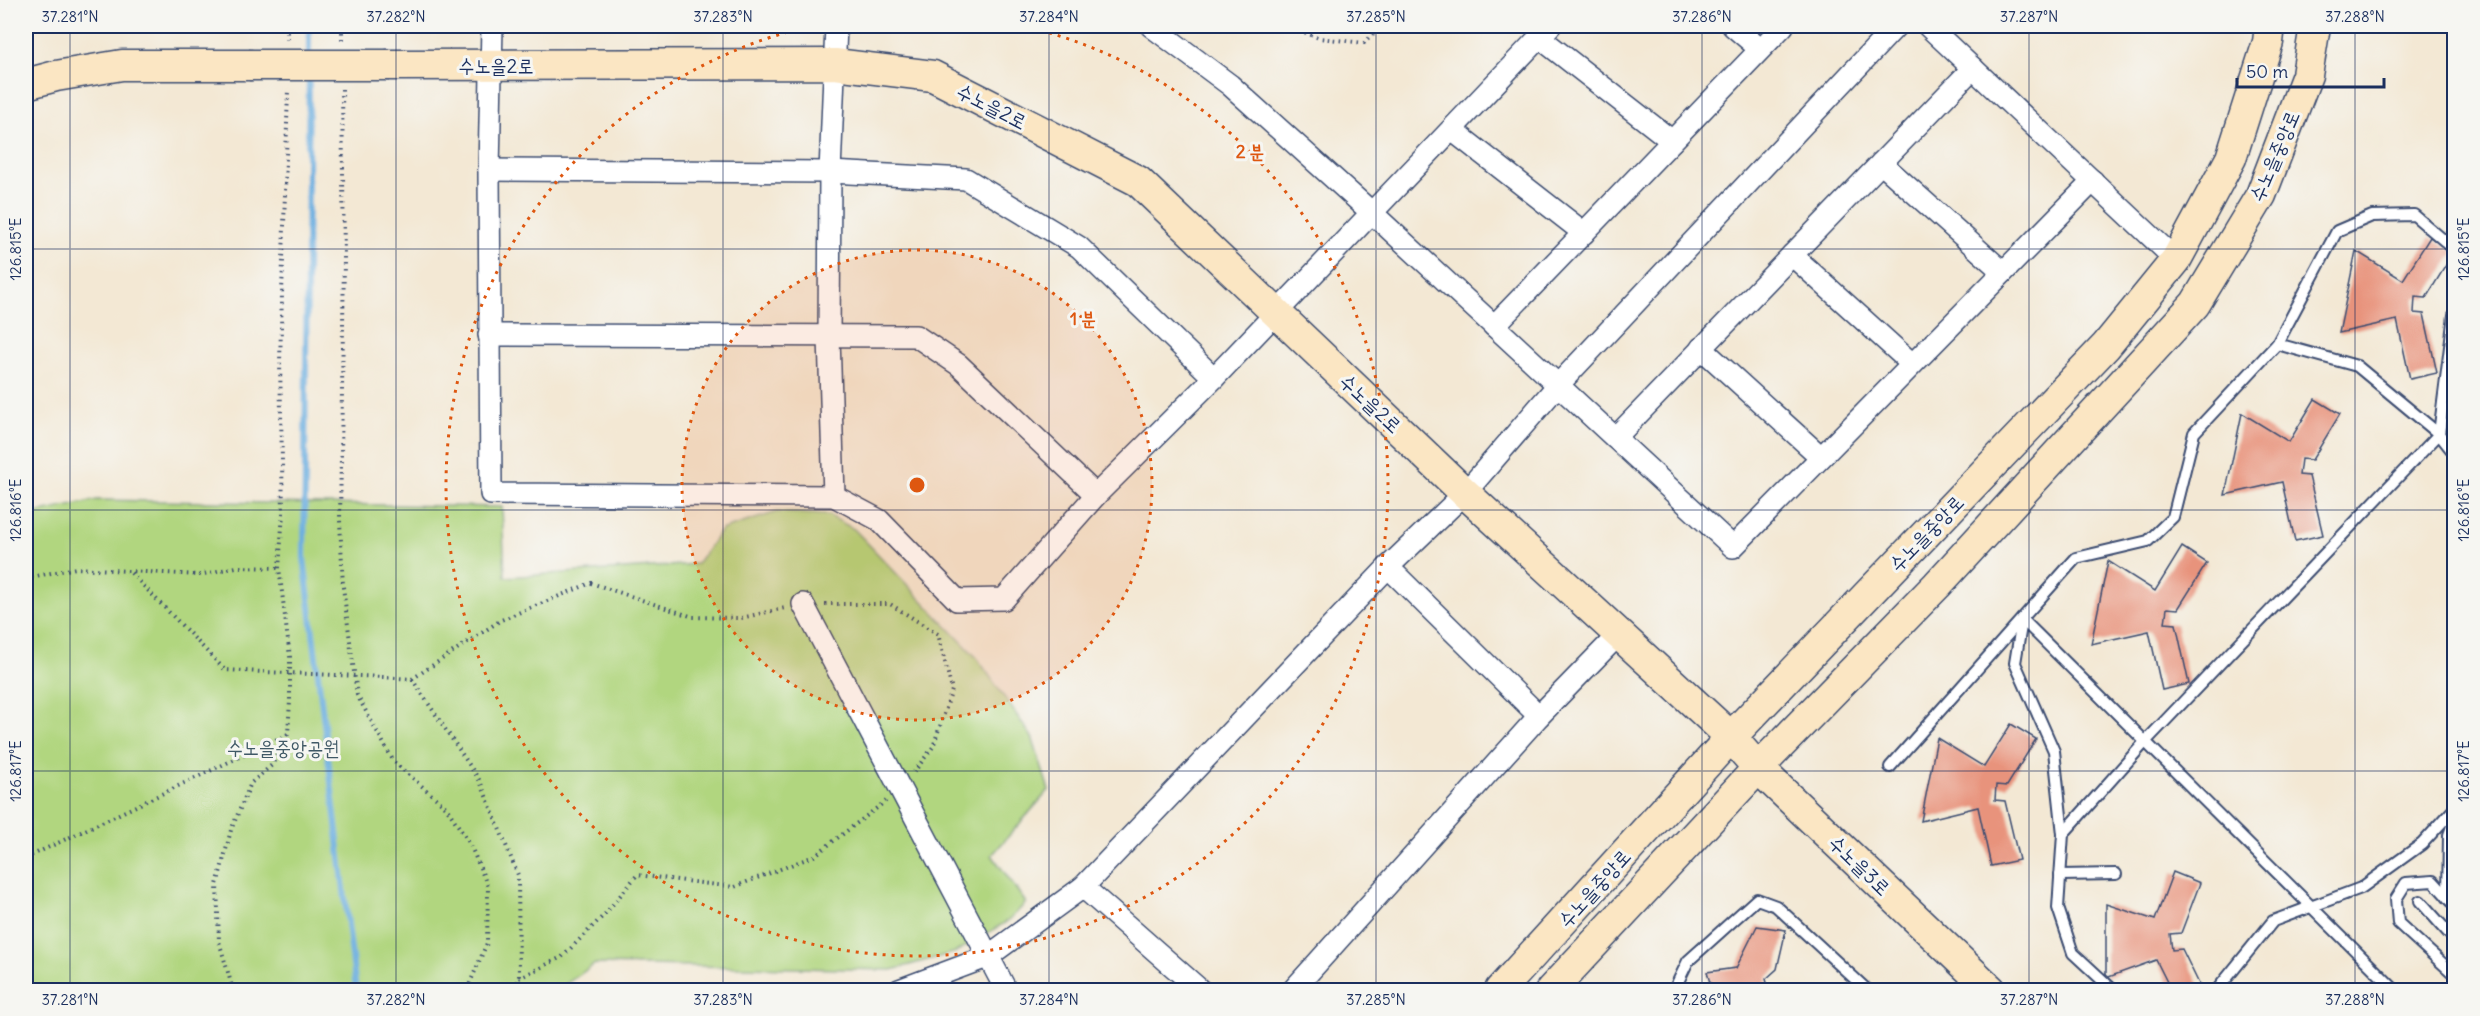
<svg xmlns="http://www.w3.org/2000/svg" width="2480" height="1016" viewBox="0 0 2480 1016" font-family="Delius,'Poor Story',sans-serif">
	<rect width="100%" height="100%" fill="#f6f6f2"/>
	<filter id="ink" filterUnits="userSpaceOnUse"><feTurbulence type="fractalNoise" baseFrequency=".0167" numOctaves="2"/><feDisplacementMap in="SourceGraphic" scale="12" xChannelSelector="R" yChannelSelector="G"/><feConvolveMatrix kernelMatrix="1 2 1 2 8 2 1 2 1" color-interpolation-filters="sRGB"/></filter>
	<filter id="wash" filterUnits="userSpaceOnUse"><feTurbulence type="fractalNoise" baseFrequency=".008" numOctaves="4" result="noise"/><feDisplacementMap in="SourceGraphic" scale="24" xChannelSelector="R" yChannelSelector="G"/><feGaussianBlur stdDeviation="1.35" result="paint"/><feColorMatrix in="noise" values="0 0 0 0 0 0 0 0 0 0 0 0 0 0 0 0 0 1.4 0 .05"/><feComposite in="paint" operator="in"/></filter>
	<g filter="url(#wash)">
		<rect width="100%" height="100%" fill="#f3e8d4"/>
		<polygon fill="#b1d67f" stroke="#66826e" stroke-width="1.5" points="97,500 502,507 505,577 697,564 721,530 777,512 828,515 854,529 977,658 1032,737 1049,790 992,855 1026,903 1008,921 956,952 892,970 595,964 557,990 26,990 26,515"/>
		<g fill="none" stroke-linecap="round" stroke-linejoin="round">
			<g stroke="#6baee0" stroke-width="6">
				<polyline points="309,58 309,26"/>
				<polyline points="309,74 304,558 356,990"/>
			</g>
		</g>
		<g id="blocks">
			<g fill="#e8937b">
				<polygon points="2430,237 2454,252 2426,298 2415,297 2414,313 2424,314 2437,373 2410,379 2397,320 2339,333 2356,251 2403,280"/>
				<polygon points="2315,399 2340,414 2312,460 2301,459 2299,475 2309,476 2323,535 2295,541 2282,482 2225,495 2242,413 2289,442"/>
				<polygon points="2182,547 2207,563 2178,609 2167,608 2165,623 2176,624 2189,684 2162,690 2149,631 2091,644 2108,561 2155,591"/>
				<polygon points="2011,724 2036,739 2007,786 1996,785 1995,800 2005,801 2019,860 1991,866 1978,807 1921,821 1937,738 1984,767"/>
				<polygon points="2173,872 2200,883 2181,933 2170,934 2172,950 2182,949 2202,990 2171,990 2156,960 2106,978 2106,904 2155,920"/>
				<polygon points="1757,926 1786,930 1777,969 1766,979 1769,990 1712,990 1707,972 1736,968"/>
			</g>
		</g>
	</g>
	<g filter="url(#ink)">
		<use href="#blocks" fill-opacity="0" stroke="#3b4b70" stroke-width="1.5"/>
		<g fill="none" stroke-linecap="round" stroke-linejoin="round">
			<defs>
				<g id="lane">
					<polyline points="2277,344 2357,366 2439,434 2454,453"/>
					<polyline points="2022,619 2395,990"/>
					<polyline points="2022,620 2015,663 2054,751 2063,834 2058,908 2073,953 2113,990"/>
					<polyline points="1890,767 2076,558 2148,541 2173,517 2194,433 2277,344 2337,231 2372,216 2414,215 2454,249"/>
					<polyline points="2063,834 2145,742 2439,434 2454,315"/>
					<polyline points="2060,875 2116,874"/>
					<polyline points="2448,898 2449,835 2454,821"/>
					<polyline points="2420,901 2454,939"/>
					<polyline points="2454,904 2433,881 2406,883 2396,899 2398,923 2454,974"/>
					<polyline points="1674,990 1688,961 1757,899 1776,906 1867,990"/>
					<polyline points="2217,990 2273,921 2361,888 2422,844 2454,809"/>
				</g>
				<g id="street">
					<polyline points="492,26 489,170 491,494 834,496 879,520 957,600 1004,599 1096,495 1214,378 1550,26"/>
					<polyline points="1151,26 1230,85 1371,212 1733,547 2093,181"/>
					<polyline points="1733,26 1760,49"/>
					<polyline points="1928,26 2176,260"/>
					<polyline points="1539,37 1672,141"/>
					<polyline points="1452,130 1584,233"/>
					<polyline points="1881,163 2003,272"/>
					<polyline points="489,170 830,172 966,179 1079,247 1214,378"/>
					<polyline points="1792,255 1912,364"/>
					<polyline points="1494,326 1783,26"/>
					<polyline points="489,335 916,336 959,365 1096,495"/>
					<polyline points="1701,348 1821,457"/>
					<polyline points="1615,438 1973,68"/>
					<polyline points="834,496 829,337 830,172 836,26"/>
					<polyline points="1388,567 1539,716"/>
					<polyline points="803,604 1006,990"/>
					<polyline points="1083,887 1200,990"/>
					<polyline points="899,990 987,957 1083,887 1388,567 1465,493 1558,385 1896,26"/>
					<polyline points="1293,990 1539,716 1618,635"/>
				</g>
				<g id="secondary">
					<polyline points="389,65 835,64 933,76 1138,181 1465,493 1731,737 1758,768 1991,990"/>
					<polyline points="26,84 56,76 122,65 249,65"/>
					<polyline points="1500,990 1731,737 2106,346 2176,260 2231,158 2268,42 2270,26"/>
					<polyline points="1551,990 1758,768 1937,585 2195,304 2261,195 2307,75 2315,26"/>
				</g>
			</defs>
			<use href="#lane" stroke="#3b4b70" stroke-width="14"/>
			<use href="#street" stroke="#3b4b70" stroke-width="24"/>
			<use href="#secondary" stroke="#3b4b70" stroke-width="33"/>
			<g stroke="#3b4b70" stroke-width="4" stroke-dasharray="1.5 4.5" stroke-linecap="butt">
				<polyline points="287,26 287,43"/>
				<polyline points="342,26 342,43"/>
				<polyline points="1288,26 1319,38 1364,43 1383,26"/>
				<polyline points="342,89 344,260 340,520 343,587 357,695 394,762 446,807 470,844 488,887 487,943 467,990"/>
				<polyline points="131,573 225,670 263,672"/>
				<polyline points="26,578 76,568 199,575 236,567 279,568"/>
				<polyline points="825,604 890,604 938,634 952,690 933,747 914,772"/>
				<polyline points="382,677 412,679 501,620 591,583 693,617 741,618 785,608"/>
				<polyline points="412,679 480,781 518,875 519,978 514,990"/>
				<polyline points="26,858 288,734"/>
				<polyline points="519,978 562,957 605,914 637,875 734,887 814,856 886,801"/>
				<polyline points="233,990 219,941 217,885 231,830 251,783 272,765 288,734 290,701 290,657 279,568 283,513 280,362 288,89"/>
			</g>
			<use href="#lane" stroke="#fff" stroke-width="10"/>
			<use href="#street" stroke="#fff" stroke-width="21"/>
			<use href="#secondary" stroke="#fbe6c3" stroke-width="30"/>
			<defs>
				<polyline id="secondary-bridge" points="249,65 389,65"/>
			</defs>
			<use href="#secondary-bridge" stroke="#3b4b70" stroke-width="33" stroke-linecap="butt"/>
			<polyline stroke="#3b4b70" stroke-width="4" stroke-dasharray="1.5 4.5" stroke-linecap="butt" points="263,672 382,677"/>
			<use href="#secondary-bridge" stroke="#fbe6c3" stroke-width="30"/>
		</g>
	</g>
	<path fill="none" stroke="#1b2f5e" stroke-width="1.5" stroke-opacity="0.45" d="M70,26V990M396,26V990M723,26V990M1049,26V990M1376,26V990M1702,26V990M2029,26V990M2355,26V990M26,249H2454M26,510H2454M26,771H2454"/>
	<circle cx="917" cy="485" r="235" fill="#de5710" fill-opacity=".12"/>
	<g fill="none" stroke="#de5710" stroke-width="3" stroke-dasharray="3 6">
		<circle cx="917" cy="485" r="235"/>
		<path d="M1023 26A471 471 0 1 1 811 26"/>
	</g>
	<g text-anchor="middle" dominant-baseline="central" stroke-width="6" stroke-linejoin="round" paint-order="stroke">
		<g font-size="20" fill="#1b2f5e" stroke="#f6f6f2">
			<text x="496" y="65">수노을2로</text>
			<text transform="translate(992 106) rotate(27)">수노을2로</text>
			<text transform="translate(2274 156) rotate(-67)">수노을중앙로</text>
			<text transform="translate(1371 403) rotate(43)">수노을2로</text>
			<text transform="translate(1926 533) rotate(-46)">수노을중앙로</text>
			<text transform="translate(1860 865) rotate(44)">수노을3로</text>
			<text transform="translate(1594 888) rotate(-48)">수노을중앙로</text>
		</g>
		<g font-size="20" fill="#405966" stroke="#f6f6f2">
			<text x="283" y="747">수노을중앙공원</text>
		</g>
	</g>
	<circle cx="917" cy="485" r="9" fill="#de5710" stroke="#f6f6f2" stroke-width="3"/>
	<g font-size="18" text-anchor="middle" font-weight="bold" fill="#de5710" stroke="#f6f6f2" stroke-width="6" stroke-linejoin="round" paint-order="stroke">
		<text x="1250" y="158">2 분</text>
		<text x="1083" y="325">1 분</text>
	</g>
	<rect width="2480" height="1016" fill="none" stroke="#f6f6f2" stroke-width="66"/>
	<path d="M2237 78v9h147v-9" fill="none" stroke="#1b2f5e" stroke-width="3"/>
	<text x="2246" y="78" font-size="18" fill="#1b2f5e" stroke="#f6f6f2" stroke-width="4.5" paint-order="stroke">50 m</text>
	<rect x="33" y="33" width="2414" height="950" fill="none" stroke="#1b2f5e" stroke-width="2"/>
	<g font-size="15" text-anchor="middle" fill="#1b2f5e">
		<text x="70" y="22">37.281°N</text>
		<text x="396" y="22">37.282°N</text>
		<text x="723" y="22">37.283°N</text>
		<text x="1049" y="22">37.284°N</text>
		<text x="1376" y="22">37.285°N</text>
		<text x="1702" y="22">37.286°N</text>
		<text x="2029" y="22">37.287°N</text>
		<text x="2355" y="22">37.288°N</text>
		<text transform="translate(2464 249) rotate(-90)" y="5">126.815°E</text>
		<text transform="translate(16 249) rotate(-90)" y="5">126.815°E</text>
		<text transform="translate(2464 510) rotate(-90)" y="5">126.816°E</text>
		<text transform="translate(16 510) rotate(-90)" y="5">126.816°E</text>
		<text transform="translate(2464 771) rotate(-90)" y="5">126.817°E</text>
		<text transform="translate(16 771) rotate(-90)" y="5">126.817°E</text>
		<text x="70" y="1005">37.281°N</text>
		<text x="396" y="1005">37.282°N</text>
		<text x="723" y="1005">37.283°N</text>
		<text x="1049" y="1005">37.284°N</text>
		<text x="1376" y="1005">37.285°N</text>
		<text x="1702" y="1005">37.286°N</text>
		<text x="2029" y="1005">37.287°N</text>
		<text x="2355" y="1005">37.288°N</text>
	</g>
</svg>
